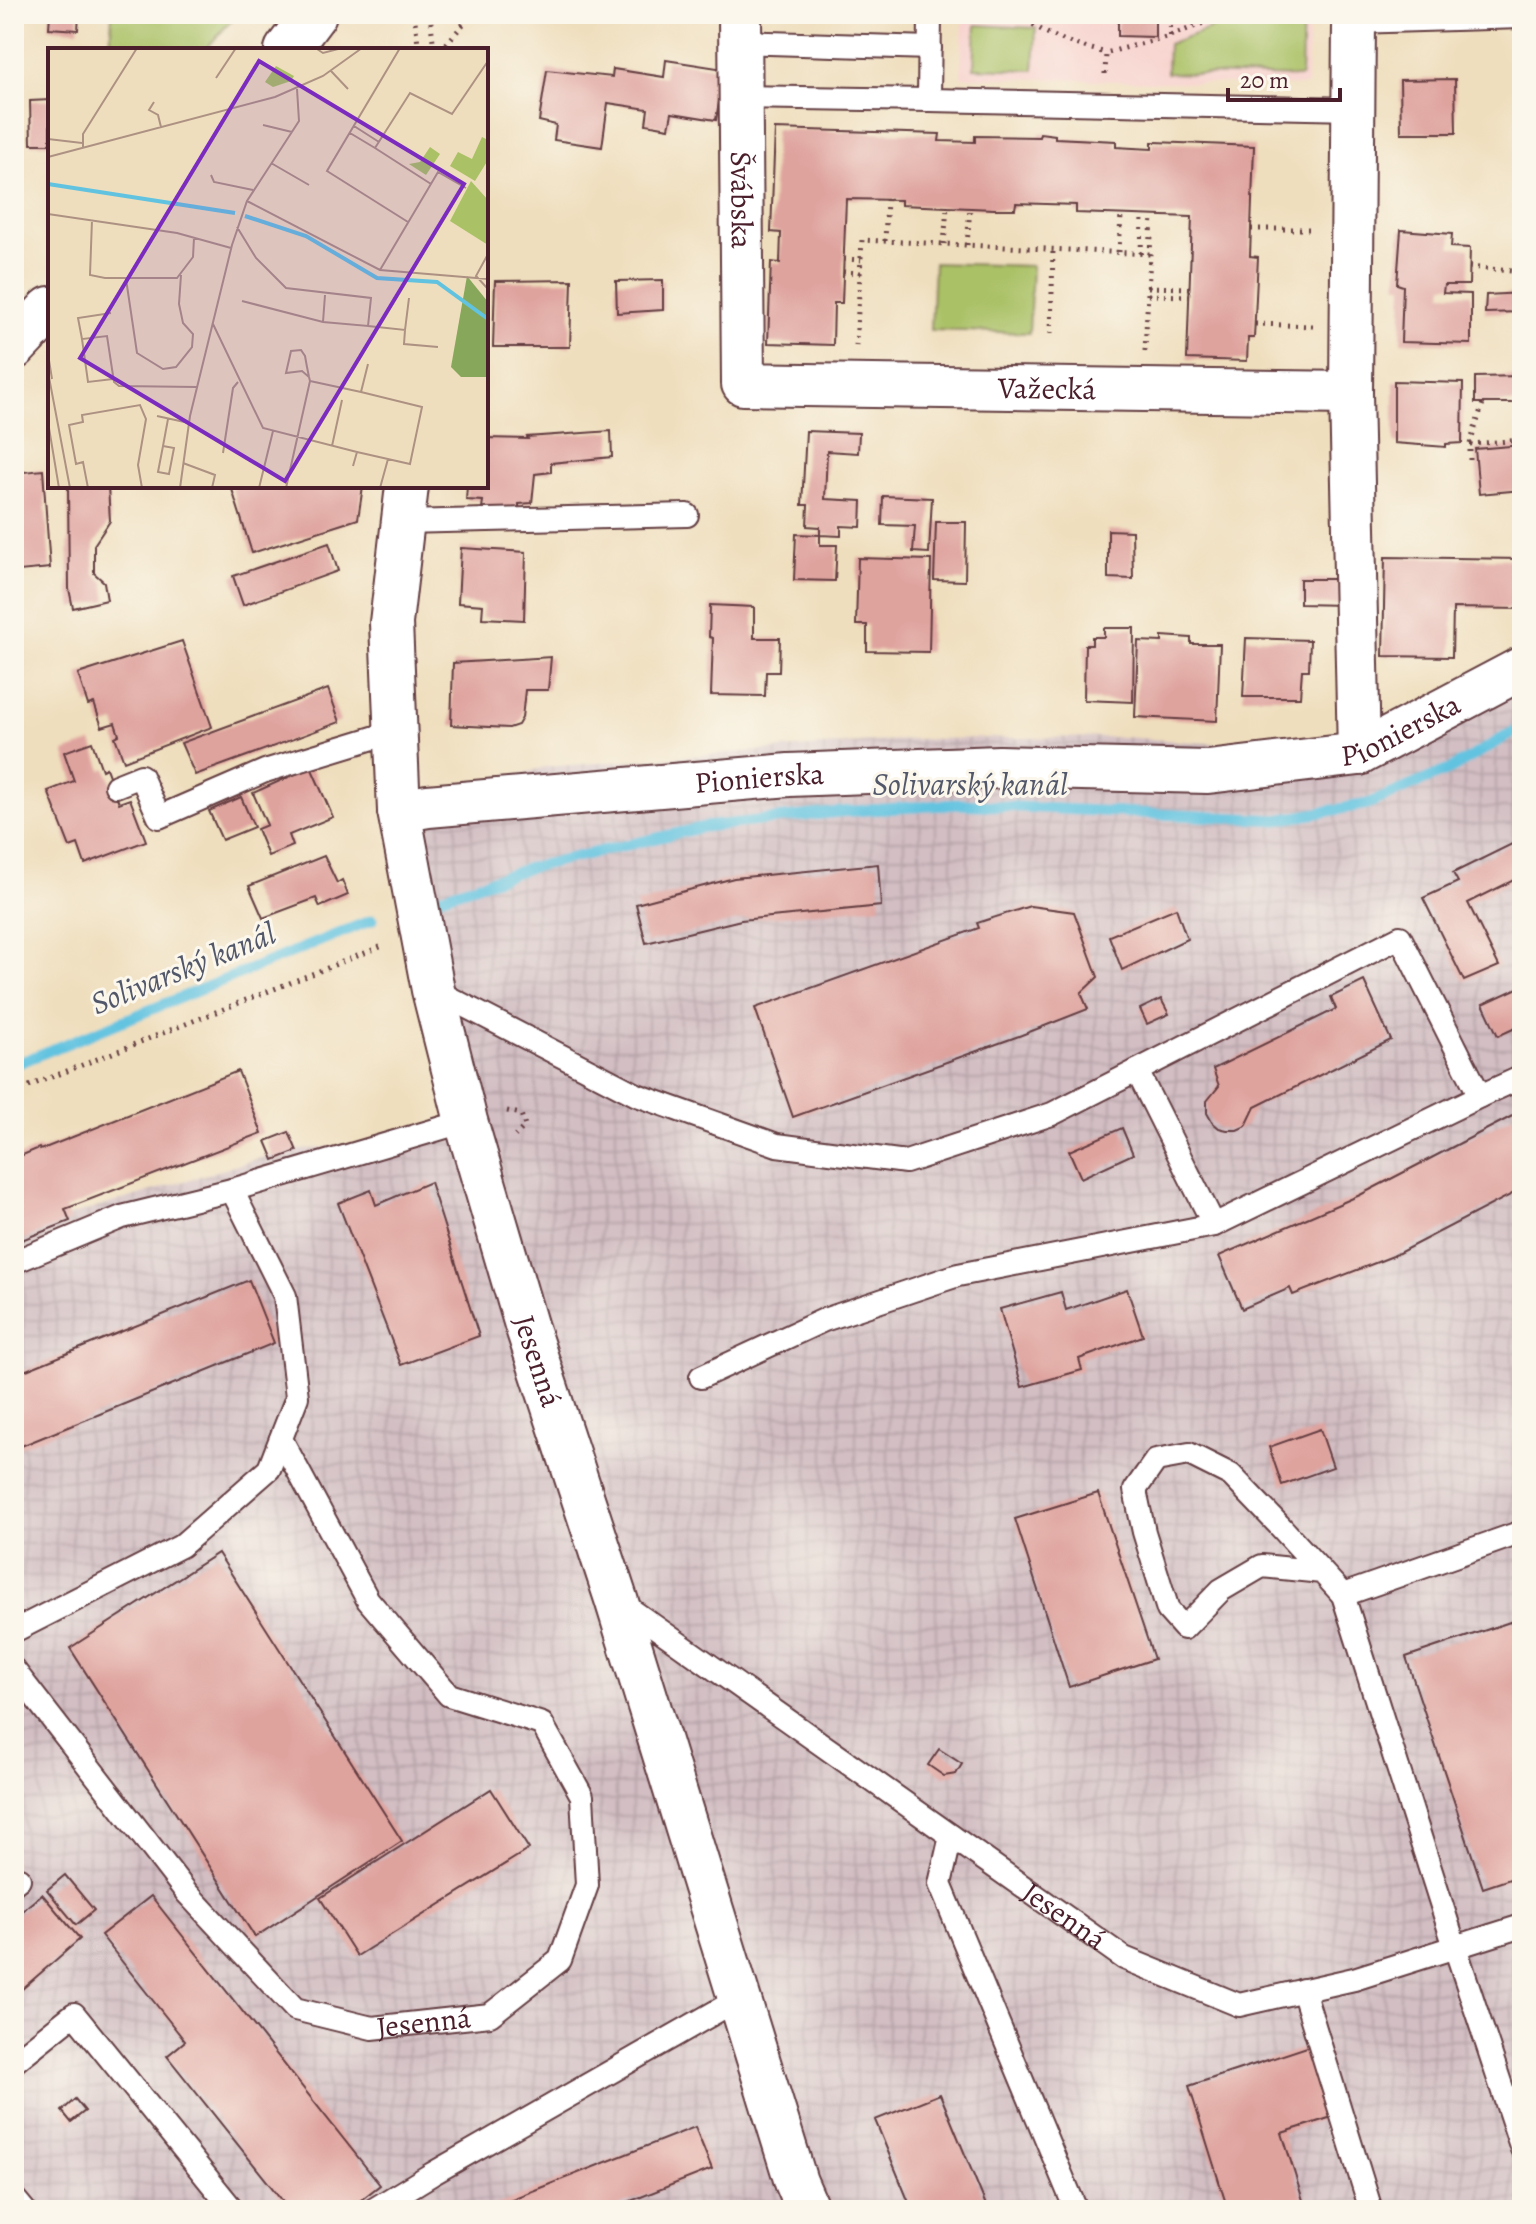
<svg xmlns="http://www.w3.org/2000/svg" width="1536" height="2224" viewBox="0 0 1536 2224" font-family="Alegreya,serif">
	<defs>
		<pattern id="industrial-grid" width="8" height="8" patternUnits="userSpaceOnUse" patternTransform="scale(2)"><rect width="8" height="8" fill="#d2bec3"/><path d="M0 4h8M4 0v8" fill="none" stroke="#b6a3a8"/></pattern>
	</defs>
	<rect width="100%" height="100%" fill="#fbf7ec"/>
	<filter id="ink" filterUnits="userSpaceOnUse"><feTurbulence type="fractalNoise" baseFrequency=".0125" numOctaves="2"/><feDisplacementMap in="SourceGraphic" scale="16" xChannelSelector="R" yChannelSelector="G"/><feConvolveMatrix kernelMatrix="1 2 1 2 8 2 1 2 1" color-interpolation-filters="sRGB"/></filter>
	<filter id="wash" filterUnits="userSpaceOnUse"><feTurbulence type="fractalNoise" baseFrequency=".006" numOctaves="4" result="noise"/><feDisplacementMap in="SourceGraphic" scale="32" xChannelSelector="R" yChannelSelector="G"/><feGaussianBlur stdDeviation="1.8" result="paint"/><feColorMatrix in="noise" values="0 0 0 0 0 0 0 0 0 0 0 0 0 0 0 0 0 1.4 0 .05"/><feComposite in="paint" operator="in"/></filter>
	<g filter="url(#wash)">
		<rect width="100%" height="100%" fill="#efdebd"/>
		<polygon fill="#f7d0cc" points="963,14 1309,14 1307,86 961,77"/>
		<polygon fill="url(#industrial-grid)" points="1522,653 1522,2210 14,2210 14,1233 280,1152 460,1135 396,812 545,767 913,739 1124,737 1353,754"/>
		<g fill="#aac166" stroke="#7a7048" stroke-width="2">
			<polygon points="112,14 237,14 205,50 110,50"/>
			<polygon points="1221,14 1303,14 1301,77 1167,73 1168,44 1220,25"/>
			<polygon points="976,25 1036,28 1034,70 974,68"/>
			<polygon points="934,263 1032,266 1029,333 931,330"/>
		</g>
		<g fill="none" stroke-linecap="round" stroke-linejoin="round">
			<g stroke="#62c3e0" stroke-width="11">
				<polyline points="422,903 529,868 704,827 839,812 959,804 1278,820 1368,804 1451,769 1522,727"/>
				<polyline points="14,1065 372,920"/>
			</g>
		</g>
		<g id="blocks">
			<g fill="#dfa39e">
				<polygon points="50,14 79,14 78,30 49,28"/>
				<polygon points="1118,14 1155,14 1155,37 1118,36"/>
				<polygon points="666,60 724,69 716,120 672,113 669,128 646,124 648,109 608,103 602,147 554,140 556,125 539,121 547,70 612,77 613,69 664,77"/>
				<polygon points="1455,79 1456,133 1401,133 1400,80"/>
				<polygon points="50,100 50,144 31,144 30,101"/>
				<polygon points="775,129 940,134 939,141 975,142 975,136 1039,137 1040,133 1055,135 1055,138 1116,141 1116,147 1133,148 1152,149 1152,142 1155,142 1254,146 1250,256 1258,257 1254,338 1248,338 1247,361 1187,359 1192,217 1076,213 1076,205 1016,203 1015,209 994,209 901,205 901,200 846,199 842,303 834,303 833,345 768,343 771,262 780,263 781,233 771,232"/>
				<polygon points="1401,230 1452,234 1451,247 1470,248 1469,285 1444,285 1443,293 1471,294 1471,344 1401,342 1403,286 1397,284"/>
				<polygon points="572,280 570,347 493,347 495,281"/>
				<polygon points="663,280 663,310 617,313 616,281"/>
				<polygon points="1522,293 1522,312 1485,313 1486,295"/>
				<polygon points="1522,376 1522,403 1475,403 1475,377"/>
				<polygon points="1394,381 1463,383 1462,443 1446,444 1446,447 1394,443"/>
				<polygon points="611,431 612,457 551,463 551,472 535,474 532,503 519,504 519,515 481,515 483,501 466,500 467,486 486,486 486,438 528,439 527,437"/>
				<polygon points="806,431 859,433 858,453 827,451 825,499 862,501 861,527 841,526 841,536 820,535 820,545 837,545 835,581 794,580 796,534 820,535 820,527 807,526 808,505 802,505"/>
				<polygon points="1522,445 1522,469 1520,470 1522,490 1479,494 1475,449"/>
				<polygon points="43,470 50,568 19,571 14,473"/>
				<polygon points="68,486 108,486 110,521 94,545 94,573 104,582 107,600 73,608 69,589"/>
				<polygon points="231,486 363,486 358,519 252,553"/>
				<polygon points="883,496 932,498 929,553 913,552 915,526 882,525"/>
				<polygon points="936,522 966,522 965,581 934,580"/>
				<polygon points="1108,530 1132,531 1133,579 1108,578"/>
				<polygon points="329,543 338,571 243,605 233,576"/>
				<polygon points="461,548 526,552 524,620 482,618 483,605 458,603"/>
				<polygon points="1385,557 1522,559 1522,609 1453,608 1452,657 1383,656"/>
				<polygon points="858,558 931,560 929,652 867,651 867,625 856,625"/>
				<polygon points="1300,579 1343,579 1343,605 1300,604"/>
				<polygon points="710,605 754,607 754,638 780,638 779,672 766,672 765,696 711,695 713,638 709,637"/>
				<polygon points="1104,628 1134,628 1133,702 1084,700 1085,645 1092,645 1092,637 1104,637"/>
				<polygon points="1162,636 1191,638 1191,644 1220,644 1217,721 1135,717 1138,641 1162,642"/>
				<polygon points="1246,638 1310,640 1309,670 1302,670 1300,697 1243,697"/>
				<polygon points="182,641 212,727 124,761 115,737 119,735 115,723 102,727 94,703 88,705 78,674"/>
				<polygon points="551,657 548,690 525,690 522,718 518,725 509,728 451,725 453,663"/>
				<polygon points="328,689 340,722 195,775 181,743"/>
				<polygon points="92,742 102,770 106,768 119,803 130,799 146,841 85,864 78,844 70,847 48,791 74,781 64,752"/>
				<polygon points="311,767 333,817 289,835 293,846 268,856 257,829 267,825 253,793"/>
				<polygon points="241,797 254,827 222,840 209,811"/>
				<polygon points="1522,839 1522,876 1468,903 1499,966 1464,981 1423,898 1458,882 1453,873"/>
				<polygon points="324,856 337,883 342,880 348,895 320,907 316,898 263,918 249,886"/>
				<polygon points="878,864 881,906 741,920 646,943 636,904 734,878"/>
				<polygon points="1030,906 1074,912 1098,977 1081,993 1088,1009 1019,1036 793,1117 755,1008 979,928 977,923"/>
				<polygon points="1176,908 1187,939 1122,970 1109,936"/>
				<polygon points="1364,981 1391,1040 1255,1107 1246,1126 1237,1130 1227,1130 1219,1128 1212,1122 1207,1113 1207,1101 1219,1086 1213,1069 1336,1009 1331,997"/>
				<polygon points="1522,986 1522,1025 1498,1036 1483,1004"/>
				<polygon points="1161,999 1169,1014 1147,1024 1140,1009"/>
				<polygon points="238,1071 262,1133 65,1209 70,1221 14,1243 14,1148 18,1157 39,1148 40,1150"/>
				<polygon points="1522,1111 1522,1189 1393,1256 1293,1295 1290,1288 1242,1309 1219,1256 1360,1195"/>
				<polygon points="1122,1128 1133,1154 1081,1178 1069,1151"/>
				<polygon points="289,1132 297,1151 274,1160 266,1141"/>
				<polygon points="430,1182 479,1336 401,1365 338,1203 371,1190 376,1205"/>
				<polygon points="249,1280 274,1343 14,1449 14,1375"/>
				<polygon points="1127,1289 1143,1336 1079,1359 1082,1370 1022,1387 1000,1309 1061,1292 1066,1310"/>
				<polygon points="1320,1429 1333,1467 1282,1485 1269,1447"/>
				<polygon points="1098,1493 1154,1659 1069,1687 1015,1519"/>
				<polygon points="218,1553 402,1841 255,1937 70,1648"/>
				<polygon points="1522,1618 1522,1875 1483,1888 1406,1657"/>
				<polygon points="939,1749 962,1764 956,1774 944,1776 928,1765"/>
				<polygon points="491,1789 529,1849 357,1956 320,1898"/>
				<polygon points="65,1875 94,1910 76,1925 47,1890"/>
				<polygon points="42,1894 80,1939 14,1996 14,1918"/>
				<polygon points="151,1896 380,2185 348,2210 290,2210 167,2056 185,2041 101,1935"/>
				<polygon points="1310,2046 1332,2117 1282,2133 1306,2210 1228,2210 1189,2086"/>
				<polygon points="940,2094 988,2210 912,2210 875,2120"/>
				<polygon points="75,2099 85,2111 71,2122 62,2111"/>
				<polygon points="695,2127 712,2169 608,2210 484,2210"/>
			</g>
		</g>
	</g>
	<g filter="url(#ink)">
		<use href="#blocks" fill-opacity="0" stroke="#633c41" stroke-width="2"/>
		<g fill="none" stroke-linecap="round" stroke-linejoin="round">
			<defs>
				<g id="service">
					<polyline points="1354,22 1522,17"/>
					<polyline points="740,42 930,48"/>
					<polyline points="741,97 929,100 930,14"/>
					<polyline points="929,100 1353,109"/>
					<polyline points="403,522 687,515"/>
					<polyline points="116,786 141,776 159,817 265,771 396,731"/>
					<polyline points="434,990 637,1095 777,1145 906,1162 1052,1114 1400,937 1480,1096 1214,1225 958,1275 824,1320 701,1377"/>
					<polyline points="1137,1071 1214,1225"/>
					<polyline points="1480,1096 1522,1077"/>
					<polyline points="14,1262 122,1217 232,1190 466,1121"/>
					<polyline points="1322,1572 1262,1566 1221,1590 1184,1628 1168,1610 1144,1532 1135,1490 1156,1460 1189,1454 1231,1475 1279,1525 1343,1595 1455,1947 1522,2149"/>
					<polyline points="1343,1595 1522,1532"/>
					<path id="s1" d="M620,1602L1124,1958L1239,2005L1354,1979L1522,1926"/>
					<polyline points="14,1631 181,1546 269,1469 297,1397 285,1296 232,1190"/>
					<path id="s2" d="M14,1670L187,1893L295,2009L372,2028L490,2015L560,1960L587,1885L582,1796L542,1724L449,1695L368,1600L281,1439"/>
					<polyline points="951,1836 940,1884 1076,2210"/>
					<polyline points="14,1883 19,1879"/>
					<polyline points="1303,1990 1371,2210"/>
					<polyline points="14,2062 74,2014 233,2210"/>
					<polyline points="14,2198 24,2210"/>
					<polyline points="373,2210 432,2174 740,1998"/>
				</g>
				<g id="minor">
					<path id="s3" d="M740,14L743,384L1351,393"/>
					<polyline points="1354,22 1351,393 1359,754"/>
					<path id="s4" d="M407,486L391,623L399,811L433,990L466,1121L526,1325L616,1599L796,2182L808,2210"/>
					<path id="s5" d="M399,811L428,806L789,775L999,767L1208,772L1359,754L1522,668"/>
				</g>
				<g id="tertiary">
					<polyline points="287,50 314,14"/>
					<polyline points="14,347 50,309"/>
				</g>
			</defs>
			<use href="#service" stroke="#633c41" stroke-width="26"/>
			<use href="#minor" stroke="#633c41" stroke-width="46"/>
			<use href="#tertiary" stroke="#633c41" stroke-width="48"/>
			<g stroke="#633c41" stroke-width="5" stroke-dasharray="2 6" stroke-linecap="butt">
				<polyline points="414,14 419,50"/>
				<polyline points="430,14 434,50"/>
				<path d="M1021,14C1043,37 1077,45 1106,53"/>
				<polyline points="1251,14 1265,17 1275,14"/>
				<polyline points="1170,36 1171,14"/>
				<polyline points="441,50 472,14"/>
				<polyline points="1105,74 1106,53 1170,36 1227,14"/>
				<polyline points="1251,229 1314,229"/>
				<polyline points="885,241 887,200"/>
				<polyline points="944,244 947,207"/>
				<polyline points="967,245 970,208"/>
				<polyline points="1119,252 1121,215"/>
				<polyline points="1141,254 1142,216"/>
				<polyline points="844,259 861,260"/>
				<polyline points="1469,267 1522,272"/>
				<polyline points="843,272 861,273"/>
				<polyline points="1148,287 1189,288"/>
				<polyline points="1148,295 1189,296"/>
				<polyline points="1255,324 1314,326"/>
				<polyline points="1051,334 1053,249"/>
				<polyline points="856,346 862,240 1150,254"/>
				<polyline points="1145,351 1152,216"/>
				<polyline points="1470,444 1483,403"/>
				<polyline points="1470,460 1470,444 1522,440"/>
				<polyline points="14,1092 385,945"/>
				<polyline points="507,1111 521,1114 525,1126 515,1136"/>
			</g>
			<use href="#service" stroke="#fff" stroke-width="22"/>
			<use href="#minor" stroke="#fff" stroke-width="42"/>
			<use href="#tertiary" stroke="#fff" stroke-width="44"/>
		</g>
	</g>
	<g text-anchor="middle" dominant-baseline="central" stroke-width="6" stroke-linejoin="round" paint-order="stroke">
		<g font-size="30" fill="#4a1f2b" stroke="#fbf7ec">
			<text stroke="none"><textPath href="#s3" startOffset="186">Švábska</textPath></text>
			<text stroke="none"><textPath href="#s3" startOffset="674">Važecká</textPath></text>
			<text stroke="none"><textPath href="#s5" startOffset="1010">Pionierska</textPath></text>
			<text stroke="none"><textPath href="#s5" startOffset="362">Pionierska</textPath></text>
			<text stroke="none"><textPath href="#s4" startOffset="894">Jesenná</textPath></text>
			<text stroke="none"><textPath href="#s1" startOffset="544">Jesenná</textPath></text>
			<text stroke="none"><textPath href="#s2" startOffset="572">Jesenná</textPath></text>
		</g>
		<g font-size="32" font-style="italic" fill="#52586a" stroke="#fbf7ec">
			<text x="970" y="784">Solivarský kanál</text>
			<text transform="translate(183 968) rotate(-22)">Solivarský kanál</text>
		</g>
	</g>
	<g transform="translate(48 48)">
		<rect width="440" height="440" fill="#efdebd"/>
		<path d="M228,18L246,28L243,33L225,39L217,34ZM434,89L440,92V112L427,133L402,118L410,104L424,111ZM382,99L392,106L378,127L361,116L372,114ZM423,133L440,152V197L402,173Z" fill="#aac166"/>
		<path d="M419,228L440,254V329H413L403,319Z" fill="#87a75b"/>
		<path fill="none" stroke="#62c3e0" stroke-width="4" d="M0,136L187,165M197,168L258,188L329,230L389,234L440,271"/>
		<path fill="none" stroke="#ad9283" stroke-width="2" d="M352,0L279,123L360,174M269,1L275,5L294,0M283,23L300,41M168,30L188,0M106,54L101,62L110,67L113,79M215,77L244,84M306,78L331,94M302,85L327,100L362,45L404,66L440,13M0,91L34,95M35,100V86L89,0M327,100L383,136M0,109L227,49L275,28L314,0M223,115L261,137M163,127L166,134L205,142M199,153L332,222L440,231M0,166L129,185L183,200M44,172L42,227L57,230H129L145,209L146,190M189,179L208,210L238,240L323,250L320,278L275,274L194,253M440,206L428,228L440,241M332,222L390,124L418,140M78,231L89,305L115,321L128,319L144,299L145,286L135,275L131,256L133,227M275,274L277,247M165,276L215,380L309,404L305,418M320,278L357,282L361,250M357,282L356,296L390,299M34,291L30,270L63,265M0,306L4,331M0,324L22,440M65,331L40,334L34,291L59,288L66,334L71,338L149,339M262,333L313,344M109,368L141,375M0,374L11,440M115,398L126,400L121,426L110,424L115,398L120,371M284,398L294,352M309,404L362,416L374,359L313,344L320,316M175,405L185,340L190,334M135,415L167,427L164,440M40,440L35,414L28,416L21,377L35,374L34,367L92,357L98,371L90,417L94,440M132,440L142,368L184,197L199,153L251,73L249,41M211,440L225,383M238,440L262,333L261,329L259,319L257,308L253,302L243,303L238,325L254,323L261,329M332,440L340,411"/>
		<path fill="#7b2cbf" fill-opacity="0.15" stroke="#7b2cbf" stroke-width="4" d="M211,13L416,136L237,433L32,310Z"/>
		<rect width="440" height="440" fill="none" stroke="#4a1f2b" stroke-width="4"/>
	</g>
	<rect width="1536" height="2224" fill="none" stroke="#fbf7ec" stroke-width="48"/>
	<path d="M1228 88v12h112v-12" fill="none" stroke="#4a1f2b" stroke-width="4"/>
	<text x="1240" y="88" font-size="24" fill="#4a1f2b" stroke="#fbf7ec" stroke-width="6" paint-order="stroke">20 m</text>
</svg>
